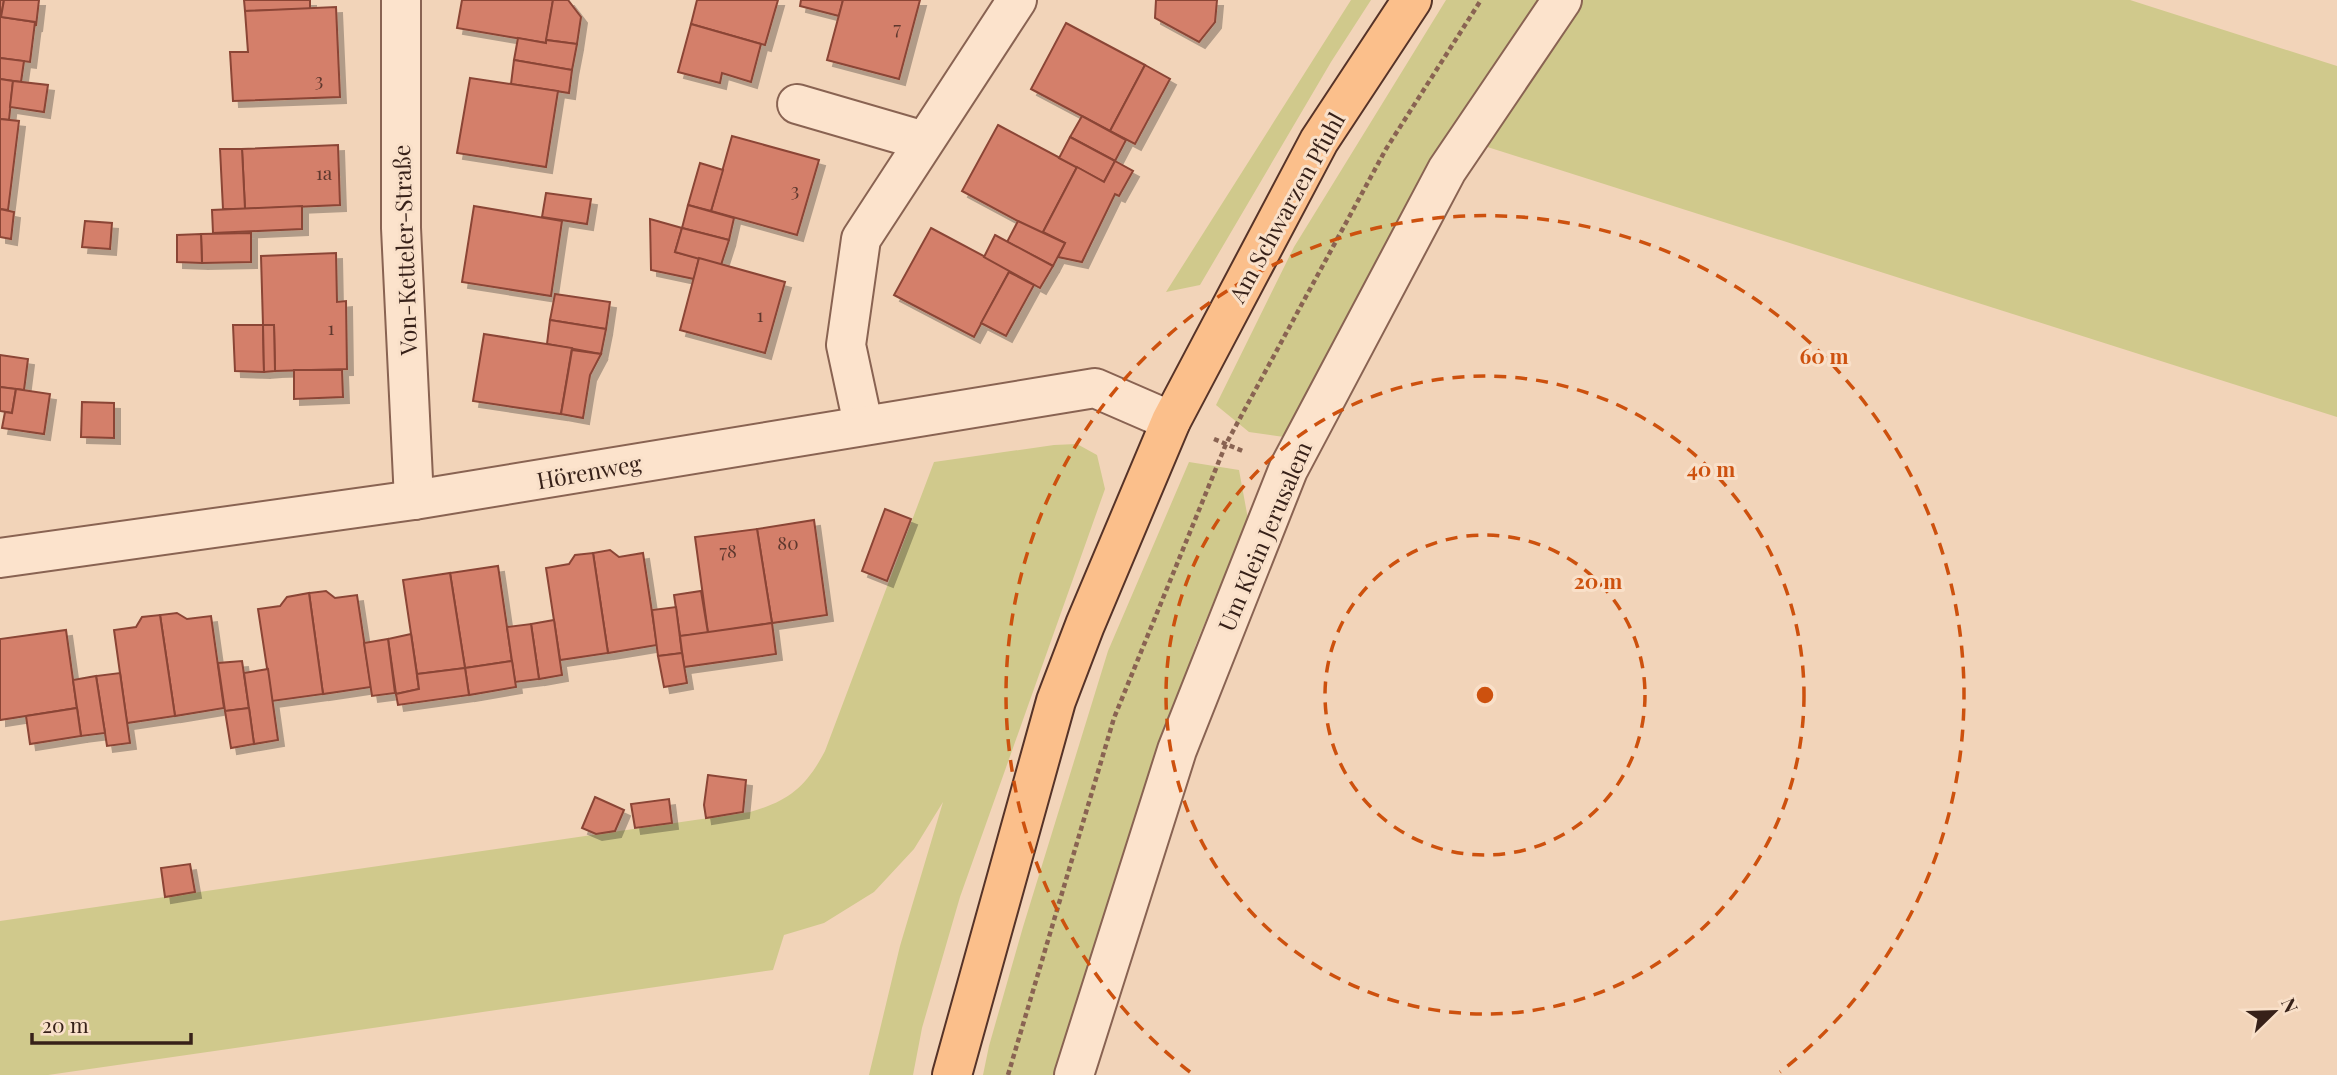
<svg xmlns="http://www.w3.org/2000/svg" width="2337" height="1075" viewBox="0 0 2337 1075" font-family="'Playfair Display',serif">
	<defs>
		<filter id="shadow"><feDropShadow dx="6" dy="6" stdDeviation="0" flood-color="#0004"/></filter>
	</defs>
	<rect width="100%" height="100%" fill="#f2d4b9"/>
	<g fill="#d0c98c">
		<polygon points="1351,0 1371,0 1331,62 1200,285 1166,292"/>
		<polygon points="1446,0 1538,0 1453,127 1284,437 1249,432 1216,405 1294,247"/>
		<polygon points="1576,0 2130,0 2337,66 2337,417 1478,144"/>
		<path d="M1077,444L1097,455L1105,489L960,897L922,1028L913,1075H869L900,946L943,802L914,849L874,892L824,923L784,935L773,970L48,1075H0V921L750,812C789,801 806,787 825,751L934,462L1054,445Z"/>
		<polygon points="1189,462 1239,470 1248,519 1196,644 1058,1075 983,1075 989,1046 1023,927 1108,651"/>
	</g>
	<g fill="#d47f6b" stroke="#8b4536" stroke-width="2" filter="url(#shadow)">
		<polygon points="0,0 4,0 1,17 35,22 30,62 0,58"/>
		<polygon points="4,0 39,0 36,26 35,22 1,17"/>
		<polygon points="244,0 310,0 310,9 245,11"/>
		<polygon points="462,0 553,0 546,43 457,28"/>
		<polygon points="553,0 568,0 581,17 577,44 546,40"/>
		<polygon points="697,0 778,0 765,45 691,24"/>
		<polygon points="801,0 843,0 839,16 800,6"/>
		<polygon points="843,0 920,0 899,79 827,60"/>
		<polygon points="1156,0 1217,0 1215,22 1199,42 1155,18"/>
		<polygon points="336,7 340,97 233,101 230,52 248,52 245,11"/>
		<polygon points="1066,23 1145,65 1110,131 1031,89"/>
		<polygon points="691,24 761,44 751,82 722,73 720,83 678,72"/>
		<polygon points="518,38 546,43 546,40 577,44 572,70 514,60"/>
		<polygon points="0,58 24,61 21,82 0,79"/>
		<polygon points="514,60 572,70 569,93 511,84"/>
		<polygon points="1145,65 1170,79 1135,144 1110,131"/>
		<polygon points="470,78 558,91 546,167 457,153"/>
		<polygon points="0,79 13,81 9,120 0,119"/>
		<polygon points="13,81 48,85 44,112 10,107"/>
		<polygon points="1082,116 1126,140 1115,161 1070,137"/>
		<polygon points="0,119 19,121 8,210 0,209"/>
		<polygon points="998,125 1077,167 1042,234 962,191"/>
		<polygon points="732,136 819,160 797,235 711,211"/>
		<polygon points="1070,137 1115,161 1104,182 1059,158"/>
		<polygon points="338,145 340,205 245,209 242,149"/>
		<polygon points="220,149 242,149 245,209 223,209"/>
		<polygon points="1115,161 1133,171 1119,196 1115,194 1082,262 1058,257 1065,243 1043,232 1077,167 1104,182"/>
		<polygon points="700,163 723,170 711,211 688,205"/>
		<polygon points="546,193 591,199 587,224 542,217"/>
		<polygon points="688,205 734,218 729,240 682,228"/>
		<polygon points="302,206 302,229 213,233 212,210"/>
		<polygon points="474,206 562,221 551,296 462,282"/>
		<polygon points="0,209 14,212 11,239 0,237"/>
		<polygon points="650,219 682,228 675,252 699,258 694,279 651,270"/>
		<polygon points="85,221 112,223 110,249 82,247"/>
		<polygon points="1018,221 1065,243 1053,266 1007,242"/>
		<polygon points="682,228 729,240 721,265 675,252"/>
		<polygon points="931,228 1010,270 974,337 894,295"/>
		<polygon points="251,233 251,262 202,263 201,234"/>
		<polygon points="201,234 202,263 177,262 177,235"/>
		<polygon points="995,235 1053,266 1040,288 984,257"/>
		<polygon points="336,253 337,302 346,301 347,369 275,371 274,325 263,325 261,256"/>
		<polygon points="699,258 785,282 765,353 680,330"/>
		<polygon points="1009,272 1034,285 1006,336 981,323"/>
		<polygon points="555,294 610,302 606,329 550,320"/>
		<polygon points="550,320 606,329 601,354 547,344"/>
		<polygon points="233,325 263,325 264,372 235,371"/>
		<polygon points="263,325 274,325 275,371 264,372"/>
		<polygon points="484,334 572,348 561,414 473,401"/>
		<polygon points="572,350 601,354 590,375 583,418 561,414"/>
		<polygon points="0,355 28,359 24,390 0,387"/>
		<polygon points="294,370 342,370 343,397 294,399"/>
		<polygon points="0,387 16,389 12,413 0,411"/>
		<polygon points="16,389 50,394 44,434 2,428 5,412 12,413"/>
		<polygon points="82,402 114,403 114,438 81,437"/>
		<polygon points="885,509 911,519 887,581 862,571"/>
		<polygon points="814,520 827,615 772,623 757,529"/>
		<polygon points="757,529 772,623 708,633 695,537"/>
		<polygon points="610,550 619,557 643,553 657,645 608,653 593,553"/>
		<polygon points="593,553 608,653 560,660 546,568 569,564 575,555"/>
		<polygon points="498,566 512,661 465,668 450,573"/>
		<polygon points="450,573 465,668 417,674 403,580"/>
		<polygon points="326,591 335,598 357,595 371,687 323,694 309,593"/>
		<polygon points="701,591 708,633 680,636 674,595"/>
		<polygon points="309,593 323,694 272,701 258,609 280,606 287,597"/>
		<polygon points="676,607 682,653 658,656 652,610"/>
		<polygon points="177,613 187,619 211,616 224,708 175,716 160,615"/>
		<polygon points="160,615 175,716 127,723 114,630 136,627 142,617"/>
		<polygon points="554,620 562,675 539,679 531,624"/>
		<polygon points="772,623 776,654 684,667 680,636"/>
		<polygon points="531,624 539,679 515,682 507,627"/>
		<polygon points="66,630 77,708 0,720 0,639"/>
		<polygon points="411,634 419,689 396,694 388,639"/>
		<polygon points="388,639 395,693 372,696 364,643"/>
		<polygon points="682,653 687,683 664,687 658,656"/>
		<polygon points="242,661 249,708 225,711 218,663"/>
		<polygon points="512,661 516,687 469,695 465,668"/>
		<polygon points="465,668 469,695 398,705 396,694 419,689 417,674"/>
		<polygon points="268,669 278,740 254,744 244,673"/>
		<polygon points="120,673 130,743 107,746 96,676"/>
		<polygon points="96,676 105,733 81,736 73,680"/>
		<polygon points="77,708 81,736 30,744 26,716"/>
		<polygon points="249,708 254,744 231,748 225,711"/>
		<polygon points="708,775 746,780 743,812 706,818 704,805"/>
		<polygon points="595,797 624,810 615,831 596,834 582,828"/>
		<polygon points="669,799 672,823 635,828 631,804"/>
		<polygon points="190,864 195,892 165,897 161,868"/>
	</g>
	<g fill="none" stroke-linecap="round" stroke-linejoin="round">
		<defs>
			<g id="minor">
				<polyline points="401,0 401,228 414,500"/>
				<polyline points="797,104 924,141"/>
				<polyline points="863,424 846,345 861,239 1017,0"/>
				<polyline points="0,558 414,500 1095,388 1171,421"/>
				<polyline points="1074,1075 1177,750 1288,470 1447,170 1562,0"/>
			</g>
			<polyline id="major" points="952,1075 1056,701 1085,625 1171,421 1319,141 1412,0"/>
		</defs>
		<use href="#minor" stroke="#896352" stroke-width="42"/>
		<use href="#major" stroke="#563328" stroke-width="42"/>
		<g stroke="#896352" stroke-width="4.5" stroke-dasharray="5 3.5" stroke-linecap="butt">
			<polyline points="1214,439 1245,452"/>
			<polyline points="1008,1075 1114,718 1226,444 1386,149 1481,0"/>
		</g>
		<use href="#minor" stroke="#fce3cc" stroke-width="38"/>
		<use href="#major" stroke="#fbbf8b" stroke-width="38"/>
	</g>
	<g fill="none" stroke="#cd510e" stroke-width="3.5" stroke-dasharray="12 9">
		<circle cx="1485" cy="695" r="160"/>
		<circle cx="1485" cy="695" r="319"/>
		<path d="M1190 1072A479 479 0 1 1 1780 1072"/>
	</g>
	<g text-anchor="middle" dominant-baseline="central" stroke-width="6" stroke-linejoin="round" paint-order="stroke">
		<g font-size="19" fill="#5e382e">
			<text x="897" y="27">7</text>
			<text x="319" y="79">3</text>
			<text x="324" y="172">1a</text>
			<text x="795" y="189">3</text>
			<text x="760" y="314">1</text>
			<text x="331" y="327">1</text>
			<text x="788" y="542">80</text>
			<text x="728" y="550">78</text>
		</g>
		<g font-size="23" fill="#372119" stroke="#f9e0c9">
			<text transform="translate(1286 207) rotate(-61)">Am Schwarzen Pfuhl</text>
			<text transform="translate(404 250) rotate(-92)">Von-Ketteler-Straße</text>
			<text transform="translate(589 471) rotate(-10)">Hörenweg</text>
			<text transform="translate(1264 536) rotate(-67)">Um Klein Jerusalem</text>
		</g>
	</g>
	<circle cx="1485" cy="695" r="10" fill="#cd510e" stroke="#f9e0c9" stroke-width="3.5"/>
	<g font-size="21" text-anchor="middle" font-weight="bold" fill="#cd510e" stroke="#f9e0c9" stroke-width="6" stroke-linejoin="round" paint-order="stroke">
		<text x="1824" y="364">60 m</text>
		<text x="1711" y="477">40 m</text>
		<text x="1598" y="589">20 m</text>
	</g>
	<g transform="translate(2274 1012) rotate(67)" stroke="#f9e0c9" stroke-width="5" paint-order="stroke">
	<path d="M0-5L12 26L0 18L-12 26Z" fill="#372119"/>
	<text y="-10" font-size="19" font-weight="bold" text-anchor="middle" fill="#372119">N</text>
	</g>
	<path d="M32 1033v10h159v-10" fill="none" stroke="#372119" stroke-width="3.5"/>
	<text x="42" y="1033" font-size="21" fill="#372119" stroke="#f9e0c9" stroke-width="5" paint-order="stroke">20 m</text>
</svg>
